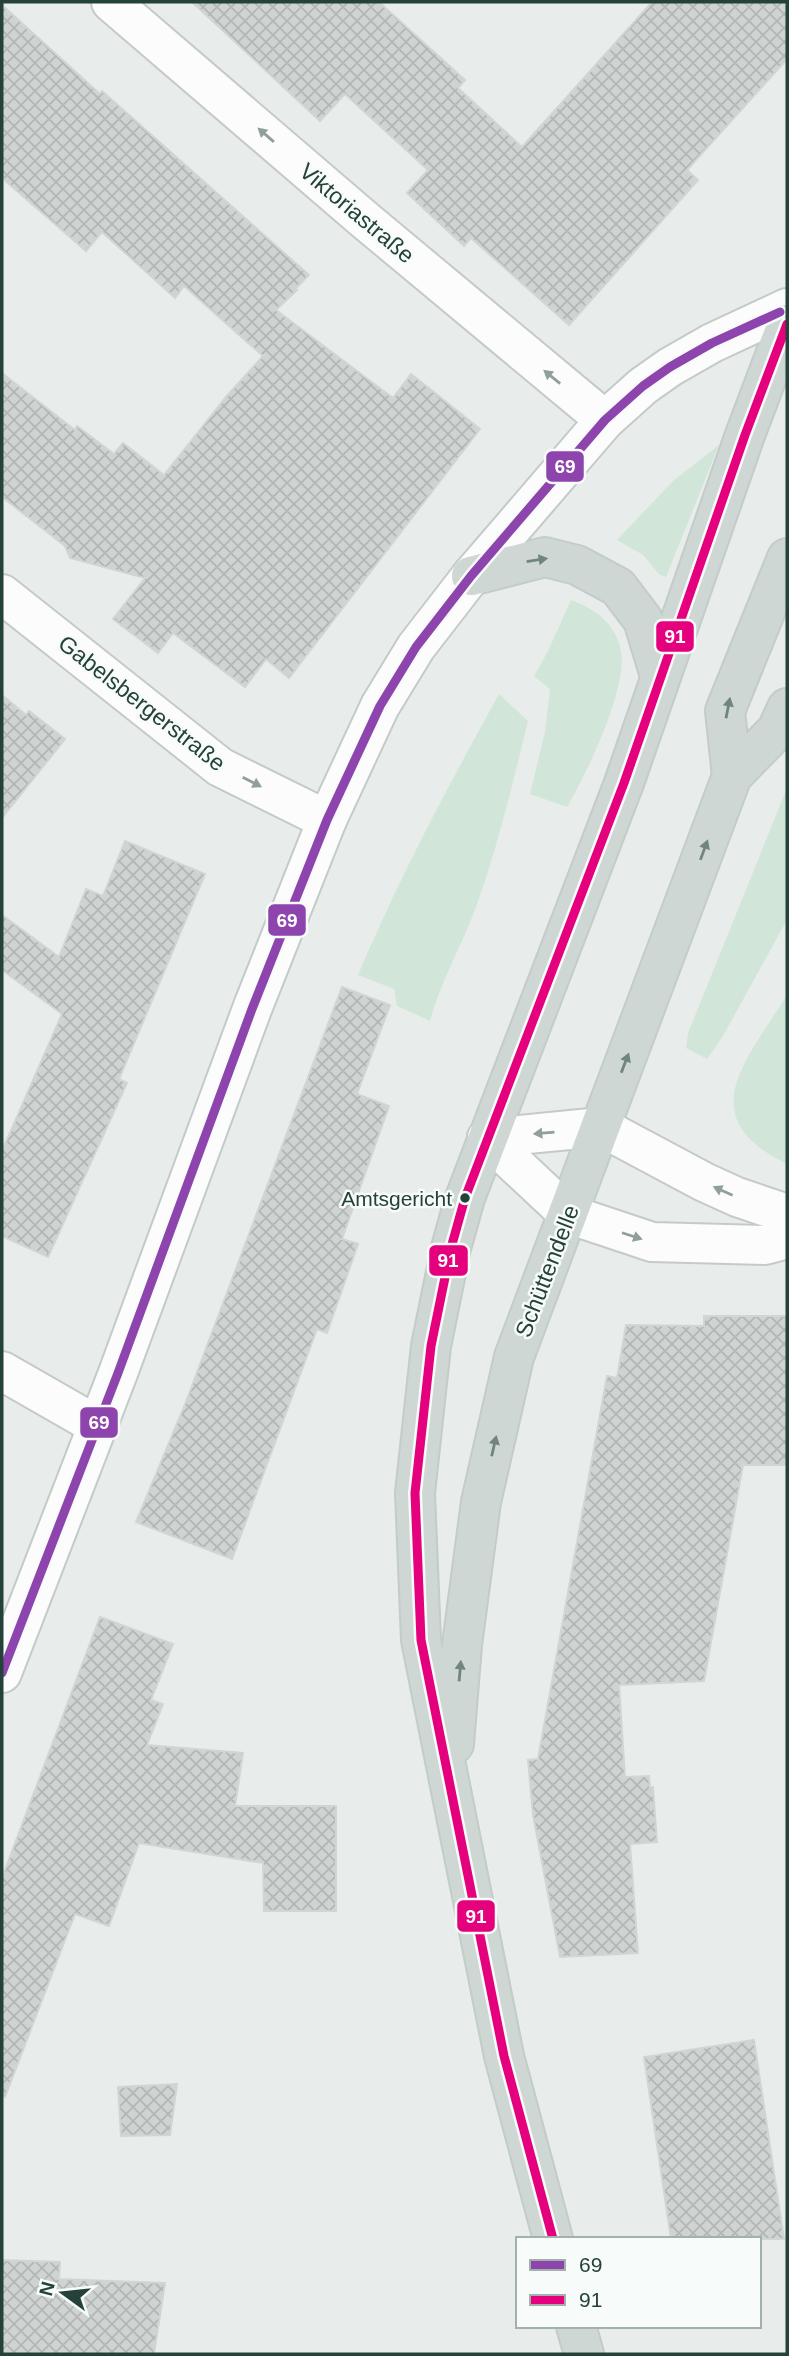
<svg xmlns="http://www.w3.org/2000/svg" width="789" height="2356" viewBox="0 0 789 2356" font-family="Arial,sans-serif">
	<defs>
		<pattern id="building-cross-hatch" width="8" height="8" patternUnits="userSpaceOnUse" patternTransform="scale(1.75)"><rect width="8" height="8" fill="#cfd4d2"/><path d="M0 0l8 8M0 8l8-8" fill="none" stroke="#b2b7b5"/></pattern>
	</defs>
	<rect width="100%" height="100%" fill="#e8edeb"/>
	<g fill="#d1e6d8">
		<polygon points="719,445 666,577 659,574 643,555 617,540 673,481"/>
		<path d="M571,600C596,609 616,624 621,651C628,688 586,775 567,807L530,794L545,732L550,689L534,676L548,651Z"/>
		<path d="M499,694L528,721C513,783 498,846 476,907C462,945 441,981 430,1021L397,1006L394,989L358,975C399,878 448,786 499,694Z"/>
		<polygon points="787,788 787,920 723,1036 707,1059 686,1048 688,1033"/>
		<path d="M787,995V1164C690,1117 747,1060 787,995Z"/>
	</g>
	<g fill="url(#building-cross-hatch)" stroke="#d1d6d4" stroke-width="2">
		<polygon points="192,2 379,2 465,80 458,88 522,147 652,2 787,2 787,59 687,170 698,180 569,325 471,238 464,246 407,193 428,170 345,94 320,121"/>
		<polygon points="2,5 100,94 102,91 309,275 295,289 297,290 276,310 393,398 411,374 480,429 289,678 266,659 245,687 173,633 158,653 113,619 145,578 70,558 65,546 2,497 2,373 75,430 77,426 114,454 123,443 164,475 226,397 263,356 184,286 175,298 102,232 86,251 2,178"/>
		<polygon points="2,695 26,715 29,711 65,739 2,818"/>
		<polygon points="125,841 205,874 119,1079 127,1083 48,1257 2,1236 2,1151 62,1014 2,970 2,915 59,957 86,889 103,896"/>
		<polygon points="342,987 390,1005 357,1094 389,1106 342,1239 358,1244 327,1333 317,1329 232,1559 136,1522 184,1407"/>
		<polygon points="704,1316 787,1316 787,1465 743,1465 704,1681 619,1685 625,1777 649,1776 650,1788 653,1787 657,1842 630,1844 638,1953 560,1957 533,1815 528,1760 538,1759 607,1376 617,1378 626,1325 704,1326"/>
		<polygon points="100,1617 173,1644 151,1700 163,1704 147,1745 243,1753 235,1806 336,1806 336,1911 264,1911 263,1863 139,1843 109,1926 75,1914 5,2097 2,2096 2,1878"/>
		<polygon points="754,2040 784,2239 671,2239 644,2057"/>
		<polygon points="177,2084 170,2135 121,2136 118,2087"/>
		<polygon points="2,2260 60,2262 59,2279 165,2283 154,2354 2,2354"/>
	</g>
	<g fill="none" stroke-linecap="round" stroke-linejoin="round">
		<defs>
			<g id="street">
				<polyline points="111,2 366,221 605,420"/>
				<polyline points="2,594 220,767 327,820"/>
				<polyline points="487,1138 568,1214 652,1242 765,1245 787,1239"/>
				<polyline points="487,1138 601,1127 704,1182 737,1197 787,1214"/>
				<polyline points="2,1371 98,1426"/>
			</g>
			<polyline id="secondary" points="2,1673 118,1373 252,1009 327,820 380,706 416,647 471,576 605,420 643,386 670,367 712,343 787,308"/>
			<g id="primary">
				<polyline points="471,576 545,557 577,565 618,587 643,620 660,676"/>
				<polyline points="732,776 725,711 787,558"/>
				<polyline points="454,1744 462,1645 481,1502 514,1357 732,776 777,730 787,708"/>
				<polyline points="553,2239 504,2056 421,1640 415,1493 431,1346 451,1248 465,1198 624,783 745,435 787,324"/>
				<polyline points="576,2326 584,2354"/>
			</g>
		</defs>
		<use href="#street" stroke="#c5cac8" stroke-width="42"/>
		<use href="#secondary" stroke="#c3cbc8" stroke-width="42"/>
		<use href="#primary" stroke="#c3ccc9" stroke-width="42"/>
		<use href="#street" stroke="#fcfcfc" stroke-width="38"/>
		<use href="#secondary" stroke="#fcfcfc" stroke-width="38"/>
		<use href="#primary" stroke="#cfd7d5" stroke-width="38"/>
		<defs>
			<polyline id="bus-1" points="2,1673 118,1373 252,1009 327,820 380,706 416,647 471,576 605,420 643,386 670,367 712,343 780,312"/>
			<polyline id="bus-2" points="553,2239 504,2056 421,1640 415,1493 431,1346 451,1248 465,1198 624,783 745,435 787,324"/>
		</defs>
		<use href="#bus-1" stroke="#f7fbf9" stroke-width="14"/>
		<use href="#bus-2" stroke="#f7fbf9" stroke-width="14"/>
		<use href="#bus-1" stroke="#8e44ad" stroke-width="9"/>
		<use href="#bus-2" stroke="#e5007d" stroke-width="9"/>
	</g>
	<defs><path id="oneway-solid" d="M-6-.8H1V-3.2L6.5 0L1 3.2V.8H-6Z" transform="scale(1.75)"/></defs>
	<g fill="#909f9b">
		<use href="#oneway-solid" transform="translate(266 135) rotate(-139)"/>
		<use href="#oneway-solid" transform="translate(552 377) rotate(-141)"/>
		<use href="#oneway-solid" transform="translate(252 782) rotate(27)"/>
		<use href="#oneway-solid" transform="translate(544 1133) rotate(175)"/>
		<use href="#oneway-solid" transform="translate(723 1191) rotate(-156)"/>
		<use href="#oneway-solid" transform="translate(632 1236) rotate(18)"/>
	</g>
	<g fill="#718580">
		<use href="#oneway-solid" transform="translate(537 560) rotate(-9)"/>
		<use href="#oneway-solid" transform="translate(728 708) rotate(-79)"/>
		<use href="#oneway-solid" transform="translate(704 850) rotate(-70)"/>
		<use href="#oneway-solid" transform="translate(625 1063) rotate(-69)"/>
		<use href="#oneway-solid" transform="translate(494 1446) rotate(-77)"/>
		<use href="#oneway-solid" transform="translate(460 1671) rotate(-85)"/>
	</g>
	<circle fill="#24423a" stroke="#f7fbf9" stroke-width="2.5" cx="465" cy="1198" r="6"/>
	<g text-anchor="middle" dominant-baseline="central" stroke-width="5" stroke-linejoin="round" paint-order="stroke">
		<g font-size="21" fill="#24423a" stroke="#f7fbf9" text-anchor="end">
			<text x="452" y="1198">Amtsgericht</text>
		</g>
		<g font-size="23" fill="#24423a" stroke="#f7fbf9">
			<text transform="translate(357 213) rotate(40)">Viktoriastraße</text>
			<text transform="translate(142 703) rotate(38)">Gabelsbergerstraße</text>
			<text transform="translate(547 1271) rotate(-69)">Schüttendelle</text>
		</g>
	</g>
	<g stroke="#f7fbf9" stroke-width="2.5">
		<rect x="545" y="450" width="40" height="33" rx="7" fill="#8e44ad"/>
		<rect x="655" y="620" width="40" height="33" rx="7" fill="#e5007d"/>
		<rect x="267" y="903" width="40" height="34" rx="7" fill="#8e44ad"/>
		<rect x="428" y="1244" width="41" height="33" rx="7" fill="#e5007d"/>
		<rect x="79" y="1406" width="40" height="33" rx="7" fill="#8e44ad"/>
		<rect x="456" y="1899" width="40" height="34" rx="7" fill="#e5007d"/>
	</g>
	<g font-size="19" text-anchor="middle" font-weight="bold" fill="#fff">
		<text x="565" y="473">69</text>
		<text x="675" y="643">91</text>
		<text x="287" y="927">69</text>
		<text x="448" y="1267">91</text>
		<text x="99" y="1429">69</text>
		<text x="476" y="1923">91</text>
	</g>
	<rect width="789" height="2356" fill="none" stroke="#24423a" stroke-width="7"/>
	<rect x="516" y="2237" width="245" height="91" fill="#f7fbf9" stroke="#a3b1ad" stroke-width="2"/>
	<rect x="530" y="2260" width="35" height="10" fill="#8e44ad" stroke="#a3b1ad" stroke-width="2"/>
	<text x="579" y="2272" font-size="21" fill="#24423a">69</text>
	<rect x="530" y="2295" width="35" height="10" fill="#e5007d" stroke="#a3b1ad" stroke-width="2"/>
	<text x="579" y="2307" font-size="21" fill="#24423a">91</text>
	<g transform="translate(63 2293) rotate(285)" stroke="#f7fbf9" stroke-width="5" paint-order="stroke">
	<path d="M0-5L12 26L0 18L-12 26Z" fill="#24423a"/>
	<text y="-10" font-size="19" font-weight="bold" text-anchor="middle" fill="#24423a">N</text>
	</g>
</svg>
